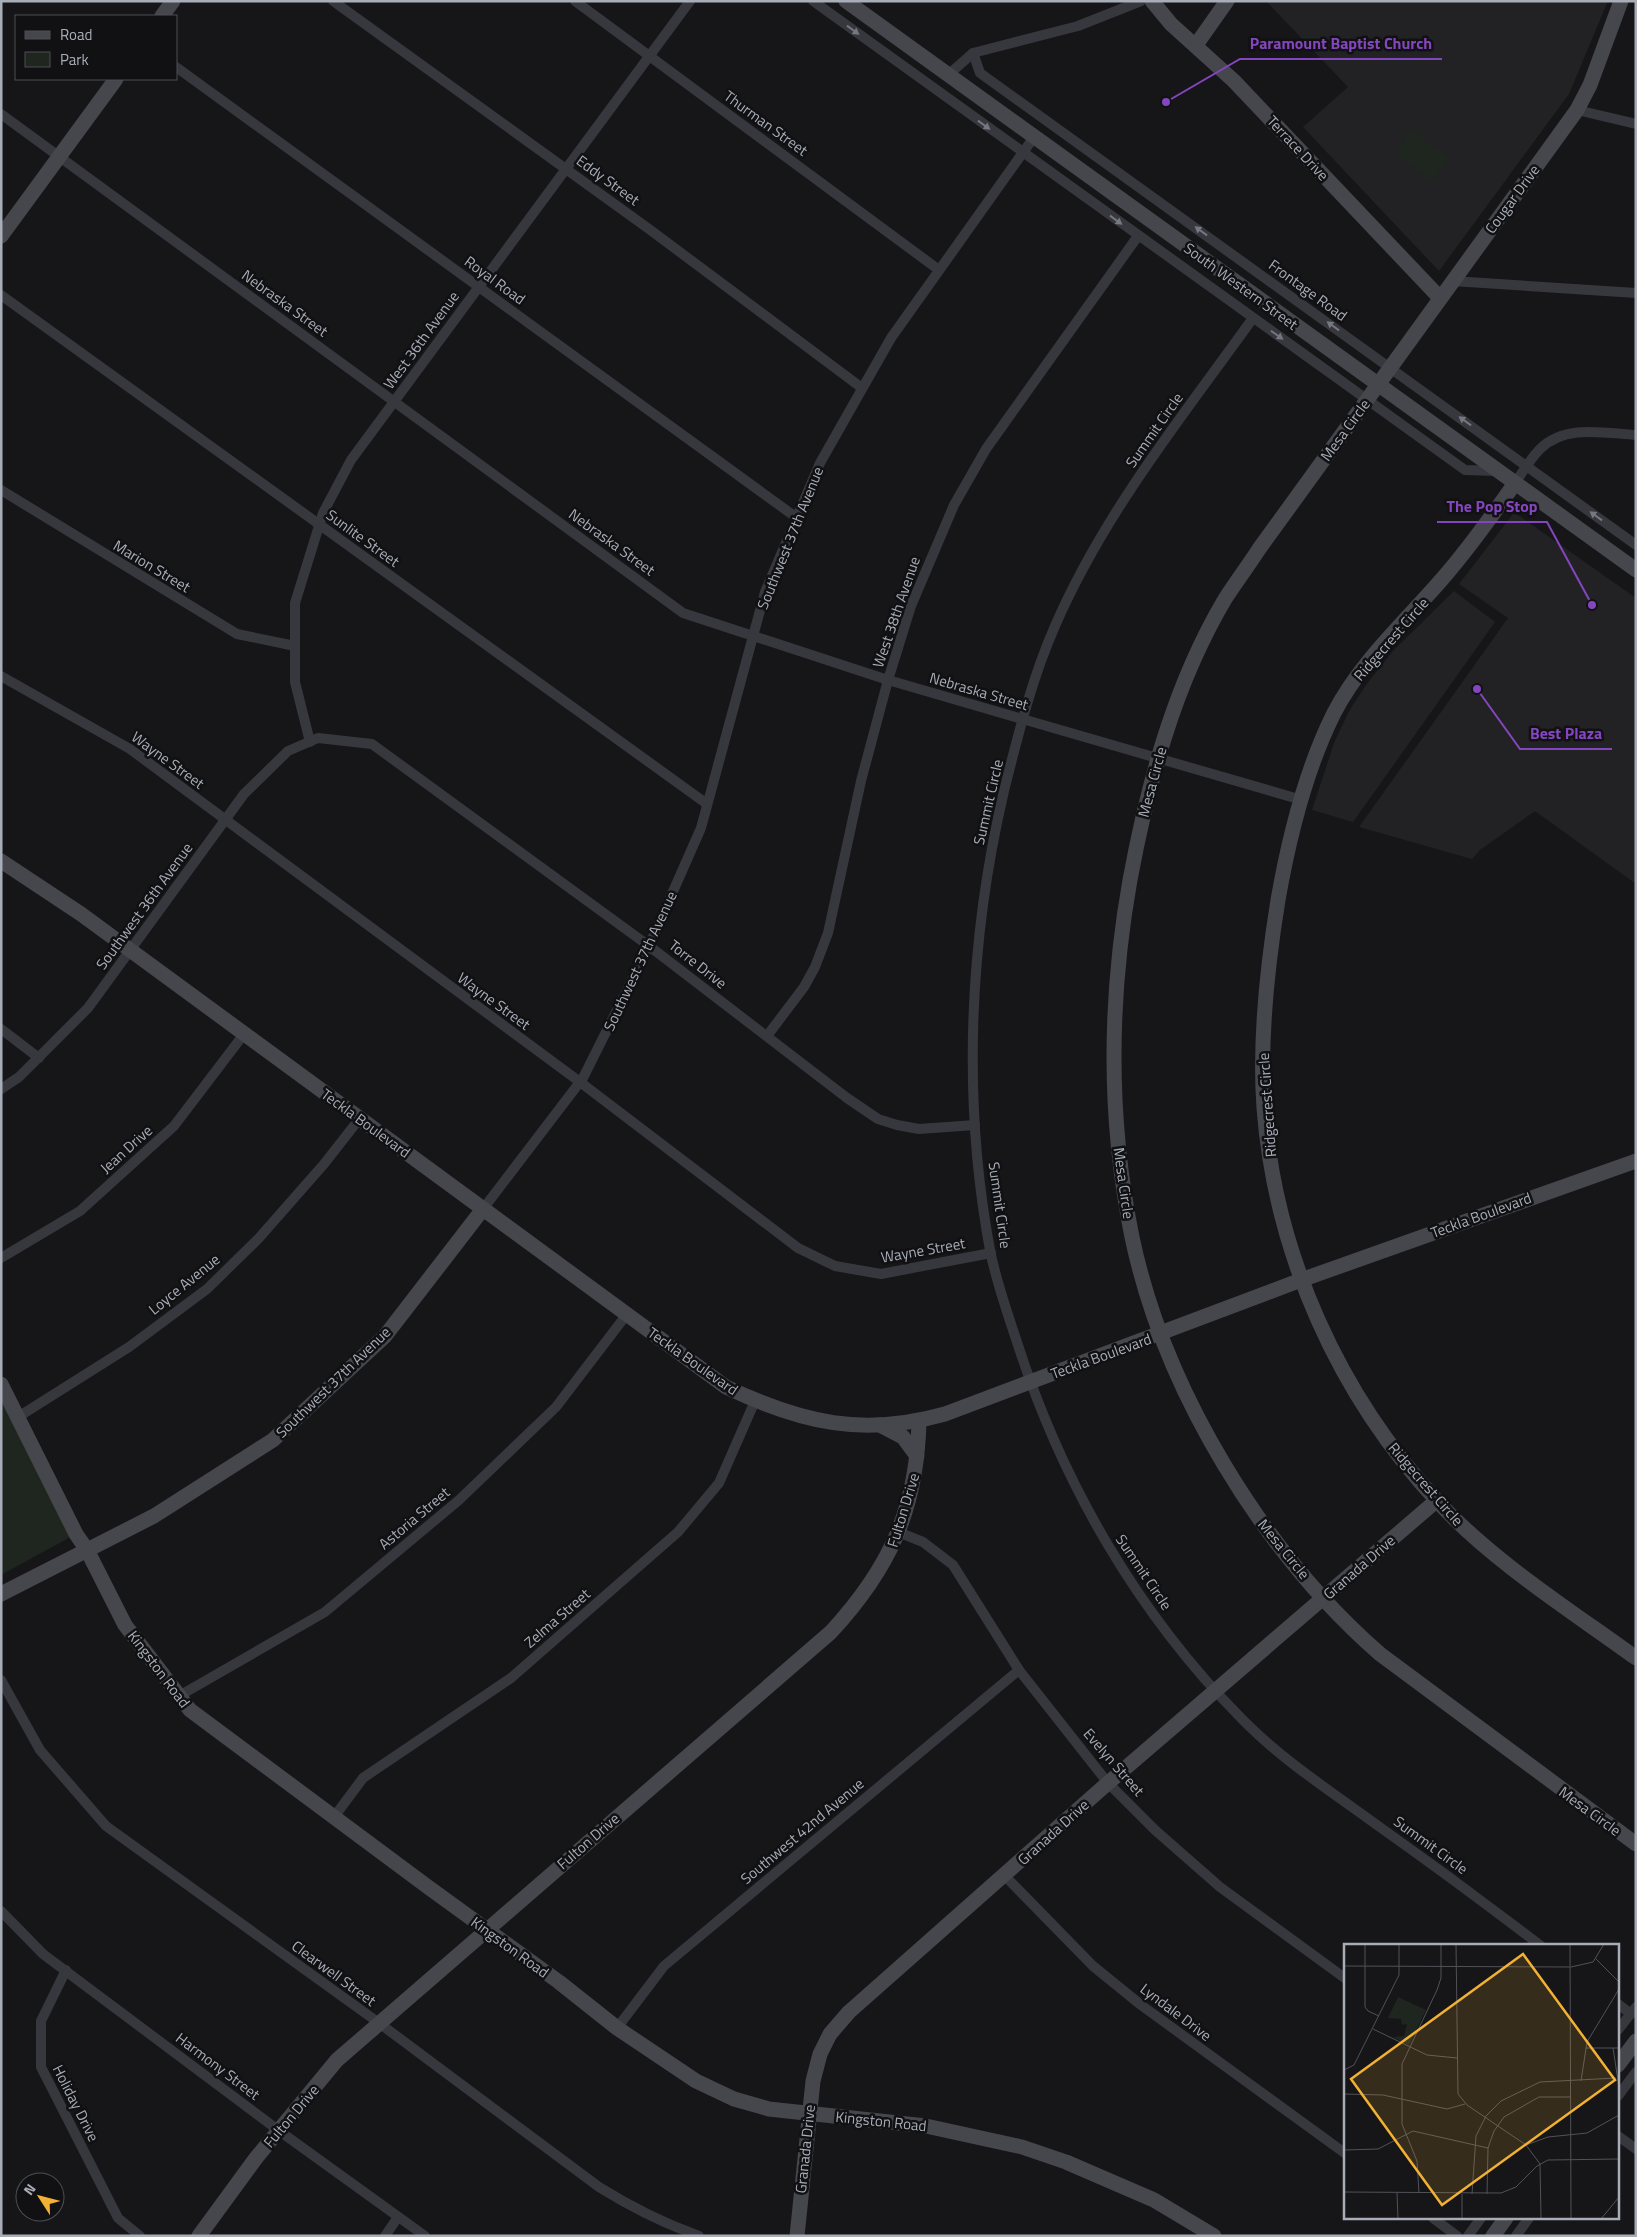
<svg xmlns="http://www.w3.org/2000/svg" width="1637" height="2237" viewBox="0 0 1637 2237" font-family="'Titillium Web',sans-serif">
	<rect width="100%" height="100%" fill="#161618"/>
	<g fill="#222225">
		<polygon points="1266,1 1608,1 1569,94 1439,271 1303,127 1348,87"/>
		<polygon points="1513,514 1518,515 1636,598 1636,884 1535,811 1480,850 1472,859 1359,827 1508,618 1459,584"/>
		<polygon points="1454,591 1495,622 1353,822 1312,810 1334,743 1349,711 1366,685 1393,651"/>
	</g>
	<g fill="#1e261f">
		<polygon points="1412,129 1449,158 1432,182 1394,153"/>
		<polygon points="1,1393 76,1534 1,1575"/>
	</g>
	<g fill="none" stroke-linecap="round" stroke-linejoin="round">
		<g stroke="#37383d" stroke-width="10">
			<polyline points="333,1 649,229 862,388"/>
			<polyline points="575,1 939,270"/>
			<polyline points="813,1 1465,470 1497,471"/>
			<polyline points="973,53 980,73 1636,545"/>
			<polyline points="176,67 797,518"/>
			<polyline points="948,75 973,53 1078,26 1141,1"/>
			<polyline points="1577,110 1636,124"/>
			<polyline points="1,114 683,613 888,680 1302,800"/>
			<polyline points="1452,281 1636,293"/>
			<polyline points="1,295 707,804"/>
			<path d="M1253,318C1182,417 1104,513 1055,626C1032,678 1018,735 1004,791C969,940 962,1099 990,1250C996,1281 1007,1312 1017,1342C1062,1483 1138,1614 1242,1719C1280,1758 1326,1788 1370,1820C1428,1861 1485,1903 1541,1946"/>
			<path d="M1515,483C1523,472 1530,459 1540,449C1565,424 1604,433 1636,435"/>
			<polyline points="1,490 237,634 295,646"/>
			<polyline points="1,676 130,749 580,1082 798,1248 835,1266 881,1274 991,1253"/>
			<polyline points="310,742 295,682 295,603 323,513 351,460 690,1"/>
			<polyline points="1,1029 39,1058"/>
			<polyline points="767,1036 804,987 815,967 828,933 861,781 888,680 911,606 954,505 986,449 1138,236"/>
			<polyline points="1,1089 19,1077 88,1008 244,794 288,751 318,738 372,744 649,946 847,1098 878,1119 897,1125 919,1129 975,1125"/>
			<polyline points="483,1209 583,1078 649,946 701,828 765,592 820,463 891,338 1034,137"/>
			<polyline points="1,1258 80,1211 174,1126 244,1034"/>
			<polyline points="18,1417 129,1347 207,1289 259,1238 324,1164 360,1118"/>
			<polyline points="898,1532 923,1542 953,1565 1019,1670 1108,1783 1155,1830 1220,1887 1346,1979"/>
			<path d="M1,1680L40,1750L106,1826L379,2023L599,2187C631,2207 663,2223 699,2236"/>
			<polyline points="179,1696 325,1612 459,1500 556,1407 627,1314"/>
			<polyline points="334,1817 363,1778 511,1678 678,1532 719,1483 755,1401"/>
			<polyline points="1004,1875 1093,1966 1141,2005 1346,2154"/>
			<polyline points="1,1911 43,1954 278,2130 425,2236"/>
			<polyline points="66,1970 41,2021 41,2067 118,2218 140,2236"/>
			<polyline points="1618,2004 1631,2014"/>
			<polyline points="617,2028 664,1966 1019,1670"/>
			<polyline points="1618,2030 1636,2007"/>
			<polyline points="1618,2096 1636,2072"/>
			<polyline points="1618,2136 1636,2149"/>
			<polyline points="1433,2218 1457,2236"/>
			<polyline points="385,2236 398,2217"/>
			<polyline points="1468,2236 1481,2218"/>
			<polyline points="1516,2236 1529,2218"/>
		</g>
		<g stroke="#45474d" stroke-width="15">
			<polyline points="846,1 1636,570"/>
			<polyline points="1152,1 1171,24 1234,81 1440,298"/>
			<path d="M1621,1L1590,85L1577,110L1259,549C1248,566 1236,582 1225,599C1174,685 1148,783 1130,880C1109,998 1108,1119 1132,1237C1164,1390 1263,1552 1380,1654L1636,1844"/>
			<polyline points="162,16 173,1"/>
			<polyline points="1196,45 1227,1"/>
			<polyline points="1,236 116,79"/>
			<path d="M1515,483C1492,516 1469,548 1443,578C1405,622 1361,661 1334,713C1305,771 1289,837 1278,900C1267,968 1259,1039 1264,1108C1275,1254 1339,1396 1439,1503C1494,1562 1570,1610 1636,1658"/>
			<path d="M1,861L81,914L726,1387C802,1423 863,1437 945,1414L1301,1280L1636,1161"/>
			<polyline points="1,1384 76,1534 87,1550 125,1625 190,1710 428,1887 559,1982 617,2028 696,2081 734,2099 769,2109 926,2126 1022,2147 1066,2162 1154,2200 1214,2236"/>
			<polyline points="880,1425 903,1437 917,1456"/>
			<polyline points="1,1594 154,1516 273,1440 385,1336 483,1209"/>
			<polyline points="1618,2065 1636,2041"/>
			<path d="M199,2236L256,2158L337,2060L831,1632C890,1568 917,1509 919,1421"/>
			<polyline points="797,2236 813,2081 820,2054 830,2034 849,2012 1108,1783 1436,1501"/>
			<polyline points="1493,2236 1506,2218"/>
		</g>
	</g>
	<defs><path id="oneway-solid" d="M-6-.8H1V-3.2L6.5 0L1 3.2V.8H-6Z" transform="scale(1.25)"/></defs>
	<g fill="#757881">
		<use href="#oneway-solid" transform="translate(853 30) rotate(36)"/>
		<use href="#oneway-solid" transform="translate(984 125) rotate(36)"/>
		<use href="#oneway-solid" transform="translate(1116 220) rotate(36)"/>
		<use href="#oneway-solid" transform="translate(1201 231) rotate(-144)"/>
		<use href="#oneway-solid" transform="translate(1333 326) rotate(-144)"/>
		<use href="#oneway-solid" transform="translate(1277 335) rotate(35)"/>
		<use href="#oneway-solid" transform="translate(1465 421) rotate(-144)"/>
		<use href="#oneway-solid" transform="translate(1596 516) rotate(-144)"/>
	</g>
	<g text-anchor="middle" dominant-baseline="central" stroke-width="5" stroke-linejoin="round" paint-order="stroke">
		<g font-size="15" fill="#a8adb8" stroke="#111113">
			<text transform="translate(766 123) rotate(36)">Thurman Street</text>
			<text transform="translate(1298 148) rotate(47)">Terrace Drive</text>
			<text transform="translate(608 180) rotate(36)">Eddy Street</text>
			<text transform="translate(1512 199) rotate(-54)">Cougar Drive</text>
			<text transform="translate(495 280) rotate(36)">Royal Road</text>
			<text transform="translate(1241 286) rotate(36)">South Western Street</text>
			<text transform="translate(1308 290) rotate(36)">Frontage Road</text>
			<text transform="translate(285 303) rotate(36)">Nebraska Street</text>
			<text transform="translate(421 340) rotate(-54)">West 36th Avenue</text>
			<text transform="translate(1154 430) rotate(-55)">Summit Circle</text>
			<text transform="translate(1345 430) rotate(-54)">Mesa Circle</text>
			<text transform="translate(363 538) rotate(36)">Sunlite Street</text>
			<text transform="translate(790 538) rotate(-68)">Southwest 37th Avenue</text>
			<text transform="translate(612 542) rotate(36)">Nebraska Street</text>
			<text transform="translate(152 566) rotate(31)">Marion Street</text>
			<text transform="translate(896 612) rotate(-71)">West 38th Avenue</text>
			<text transform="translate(1391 639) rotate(-49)">Ridgecrest Circle</text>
			<text transform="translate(979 691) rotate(16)">Nebraska Street</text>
			<text transform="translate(168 760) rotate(36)">Wayne Street</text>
			<text transform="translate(1152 782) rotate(-75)">Mesa Circle</text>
			<text transform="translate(988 802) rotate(-77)">Summit Circle</text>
			<text transform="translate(144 906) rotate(-54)">Southwest 36th Avenue</text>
			<text transform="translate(640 961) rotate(-65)">Southwest 37th Avenue</text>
			<text transform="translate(698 964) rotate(38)">Torre Drive</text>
			<text transform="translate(494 1001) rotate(36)">Wayne Street</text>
			<text transform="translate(1267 1105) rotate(-94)">Ridgecrest Circle</text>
			<text transform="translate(366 1123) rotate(36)">Teckla Boulevard</text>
			<text transform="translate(126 1149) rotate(-42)">Jean Drive</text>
			<text transform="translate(1124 1183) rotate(82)">Mesa Circle</text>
			<text transform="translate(1000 1205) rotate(82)">Summit Circle</text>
			<text transform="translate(1481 1215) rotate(-20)">Teckla Boulevard</text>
			<text transform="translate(923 1250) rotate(-10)">Wayne Street</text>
			<text transform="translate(184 1284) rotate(-39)">Loyce Avenue</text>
			<text transform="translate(1101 1356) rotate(-20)">Teckla Boulevard</text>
			<text transform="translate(693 1361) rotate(35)">Teckla Boulevard</text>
			<text transform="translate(333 1382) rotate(-44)">Southwest 37th Avenue</text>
			<text transform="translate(1426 1484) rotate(49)">Ridgecrest Circle</text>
			<text transform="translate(903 1510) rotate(-73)">Fulton Drive</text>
			<text transform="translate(414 1518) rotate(-40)">Astoria Street</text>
			<text transform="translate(1284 1549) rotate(51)">Mesa Circle</text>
			<text transform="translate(1359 1567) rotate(-41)">Granada Drive</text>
			<text transform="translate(1144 1572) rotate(56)">Summit Circle</text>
			<text transform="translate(557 1618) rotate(-41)">Zelma Street</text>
			<text transform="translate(159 1669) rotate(53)">Kingston Road</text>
			<text transform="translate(1114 1762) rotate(49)">Evelyn Street</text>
			<text transform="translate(1590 1811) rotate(36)">Mesa Circle</text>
			<text transform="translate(802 1831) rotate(-40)">Southwest 42nd Avenue</text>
			<text transform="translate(1053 1832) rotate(-42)">Granada Drive</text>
			<text transform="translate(588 1841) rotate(-41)">Fulton Drive</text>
			<text transform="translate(1431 1845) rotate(36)">Summit Circle</text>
			<text transform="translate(510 1947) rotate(36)">Kingston Road</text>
			<text transform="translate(334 1973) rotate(36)">Clearwell Street</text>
			<text transform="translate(1176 2012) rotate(37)">Lyndale Drive</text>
			<text transform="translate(218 2066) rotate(37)">Harmony Street</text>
			<text transform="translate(76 2103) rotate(63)">Holiday Drive</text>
			<text transform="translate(291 2116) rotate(-50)">Fulton Drive</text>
			<text transform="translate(881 2121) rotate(6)">Kingston Road</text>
			<text transform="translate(805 2149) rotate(-84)">Granada Drive</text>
		</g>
	</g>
	<g transform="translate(1344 1944)">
		<rect width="275" height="275" fill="#161618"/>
		<path d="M54,53L82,66L65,101L49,93L60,92L63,80L58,81L57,75L44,74Z" fill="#1e261f"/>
		<path fill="none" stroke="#505258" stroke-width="1" d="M21,0V63L24,67L35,72M112,0L114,150L123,161L182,201L196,220M226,0L227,275M252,15L275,38M0,22L226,23M227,23L249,18L260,0M29,85L83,111L113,114M242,104H275M269,104L275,143M0,126L10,121L55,31V0M237,137L243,98L275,45M0,150L39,151L103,165L121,160M182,201L204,193L243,189L275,171M0,206L34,205L69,187L144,204M196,220L197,275M0,248L157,249L172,243L193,222L204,216L275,215M53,249L54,275M75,249L73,217L58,180V120L93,46L97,34V0M128,250L132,192L142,172L157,157L196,138L272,134M143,250L144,204L150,187L160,173L195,153H227M118,275V250M257,275L275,253"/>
		<path fill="#f2b134" fill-opacity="0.15" stroke="#f2b134" stroke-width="2.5" d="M179,10L271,136L98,261L7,135Z"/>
		<rect width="275" height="275" fill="none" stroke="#a8adb8" stroke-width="2.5"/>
	</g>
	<path fill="none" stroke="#8446be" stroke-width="2" d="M1166 102L1240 59H1442M1592 605L1547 522H1437M1477 689L1520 749H1612"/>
	<g fill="#8446be" stroke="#111113" stroke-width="2">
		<circle cx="1166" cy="102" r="5"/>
		<circle cx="1592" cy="605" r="5"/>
		<circle cx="1477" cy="689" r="5"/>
	</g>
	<g font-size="16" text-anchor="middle" font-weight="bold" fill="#8446be" stroke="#111113" stroke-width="5" stroke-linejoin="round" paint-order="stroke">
		<text x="1341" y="49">Paramount Baptist Church</text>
		<text x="1492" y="512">The Pop Stop</text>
		<text x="1566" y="739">Best Plaza</text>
	</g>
	<rect width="1637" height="2237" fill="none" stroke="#a8adb8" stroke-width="5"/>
	<rect x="15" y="15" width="162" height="65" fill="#111113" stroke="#4d4f55"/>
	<rect x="25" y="31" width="25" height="8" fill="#45474d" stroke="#4d4f55"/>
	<text x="60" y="40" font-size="15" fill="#a8adb8">Road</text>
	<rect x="25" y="52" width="25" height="15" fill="#1e261f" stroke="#4d4f55"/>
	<text x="60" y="65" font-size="15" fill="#a8adb8">Park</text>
	<g transform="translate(40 2197) rotate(306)"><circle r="24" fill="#111113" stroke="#4d4f55"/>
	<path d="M0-4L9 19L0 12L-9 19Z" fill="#f2b134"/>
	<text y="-8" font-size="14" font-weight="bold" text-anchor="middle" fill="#a8adb8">N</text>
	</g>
</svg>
